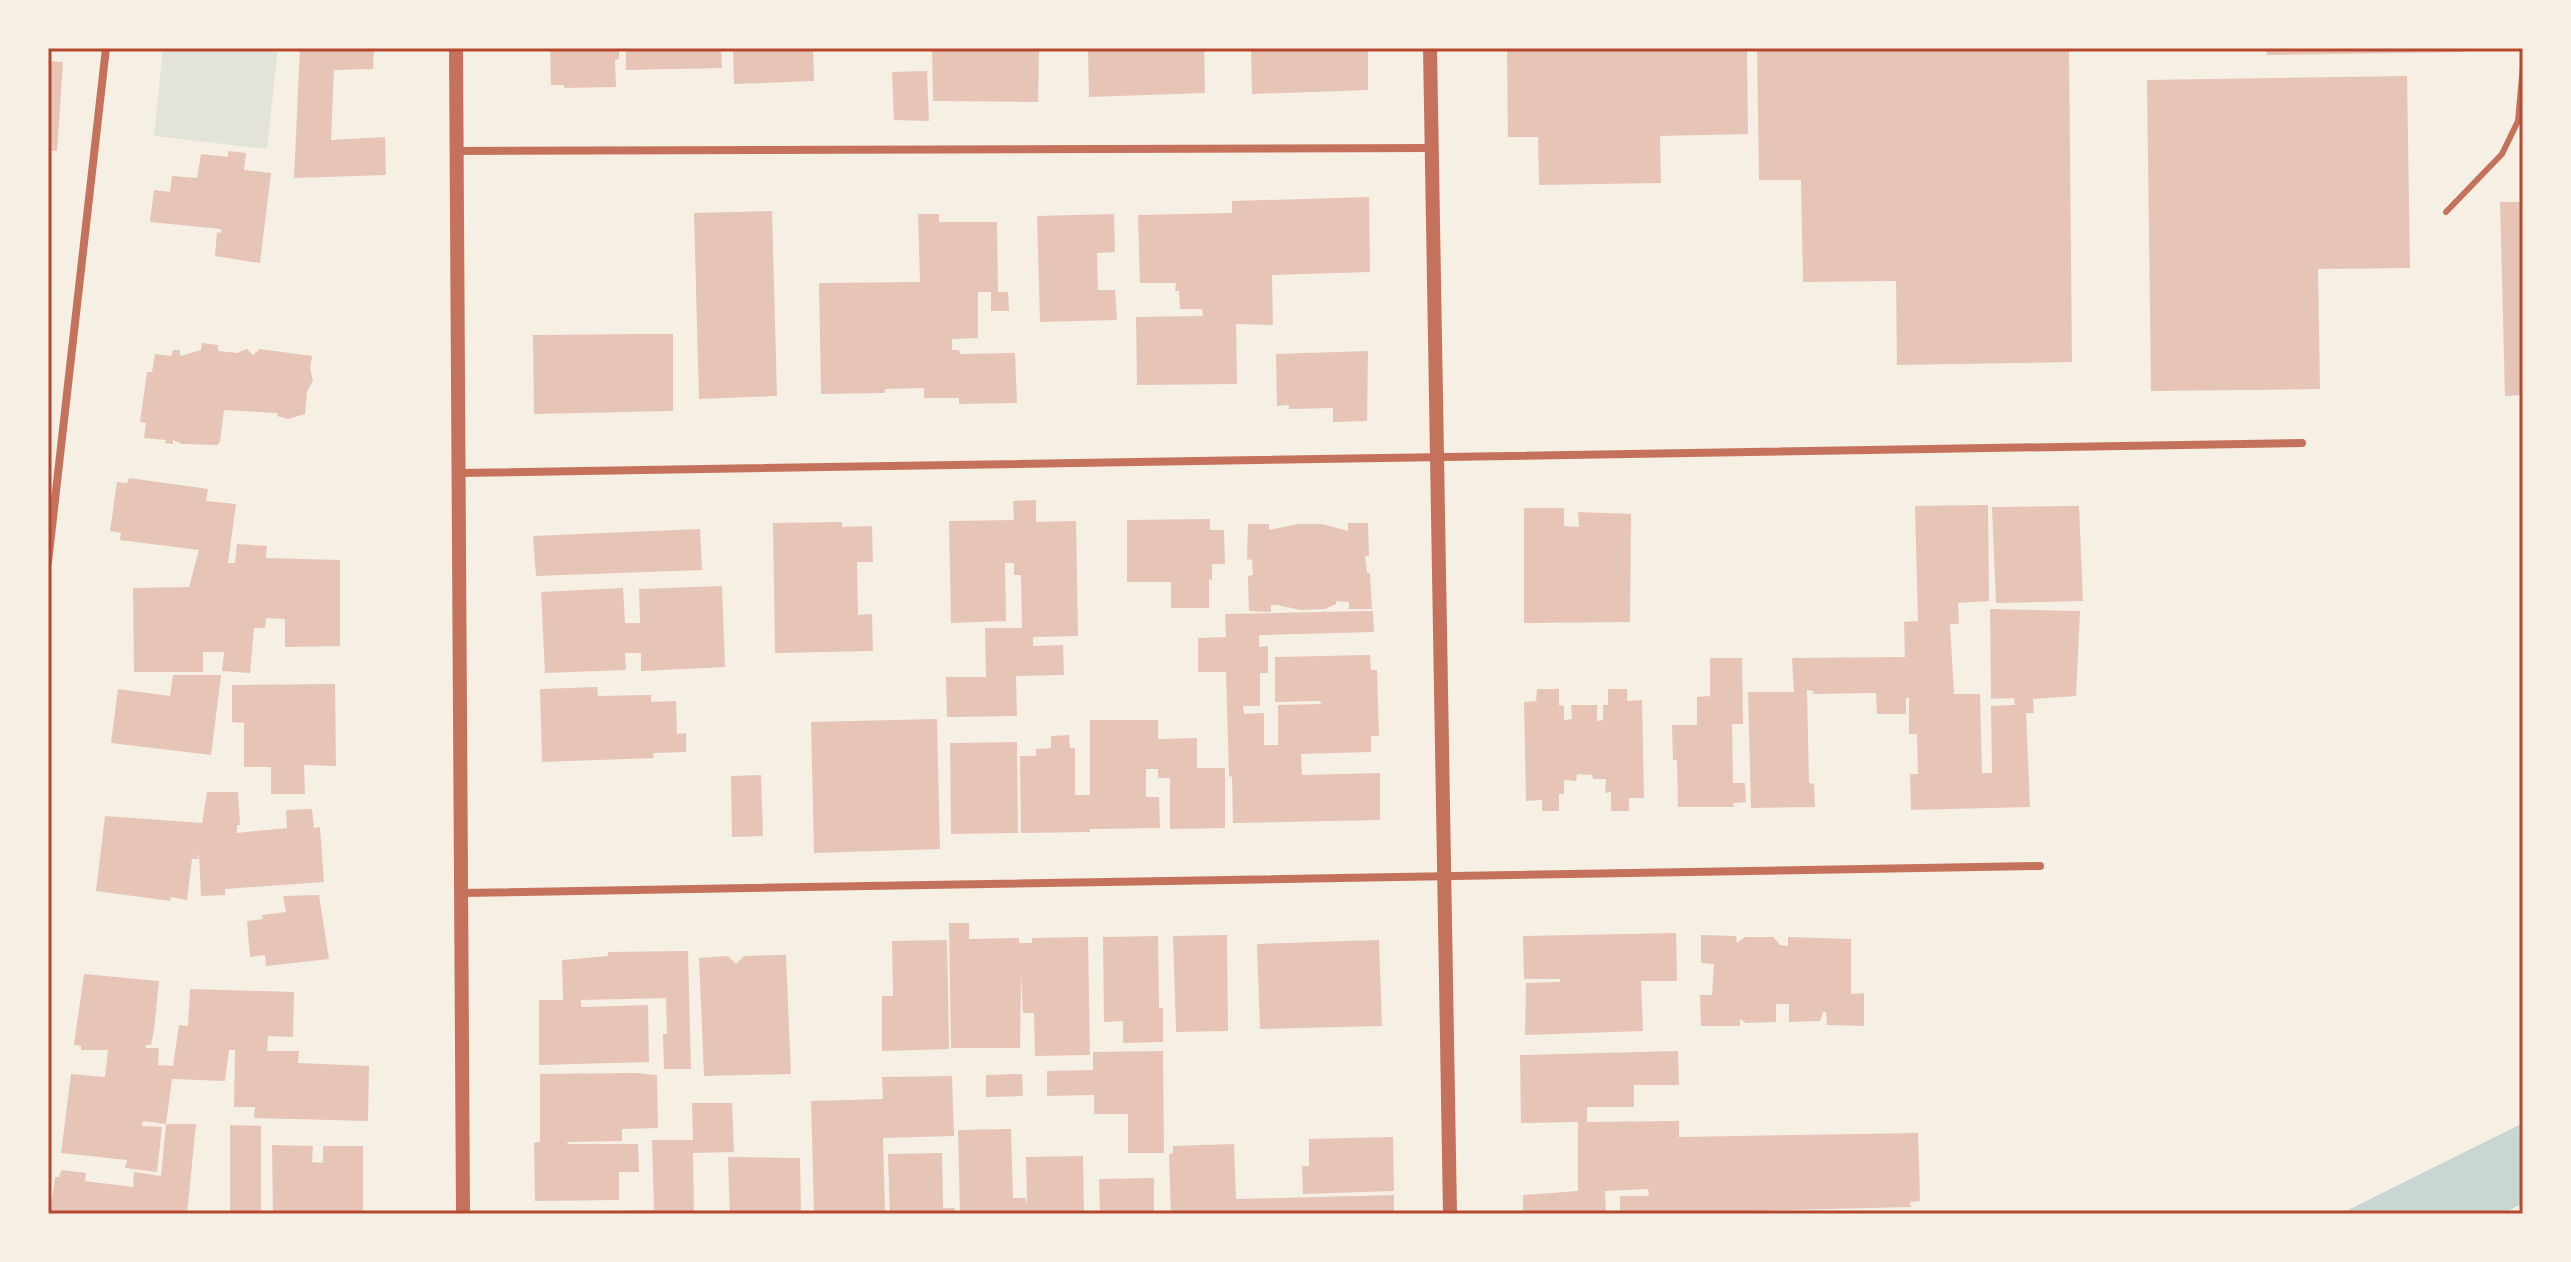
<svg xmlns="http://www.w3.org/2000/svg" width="2571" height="1262" viewBox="0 0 2571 1262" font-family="Figtree,sans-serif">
	<rect width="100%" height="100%" fill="#f6efe4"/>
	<polygon fill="#e2e4dc" points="163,48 278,48 267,149 154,136"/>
	<polygon fill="#c9d6d2" points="2523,1123 2523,1203 2502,1214 2340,1214"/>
	<g fill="#e6c5b7">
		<polygon points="300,48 374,48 373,69 334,70 331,140 385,137 386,175 294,178"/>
		<polygon points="550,48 619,48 619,59 615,60 616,87 564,88 564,85 551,85"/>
		<polygon points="626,48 721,48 722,68 626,70"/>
		<polygon points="733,48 813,48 814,81 734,84"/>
		<polygon points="932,48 1039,48 1038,102 933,101"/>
		<polygon points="1128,48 1204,48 1205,93 1089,97 1088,51 1128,50"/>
		<polygon points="1251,48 1368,48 1368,90 1252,94"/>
		<polygon points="1507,48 1747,48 1748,134 1660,136 1661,183 1539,185 1538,137 1508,137"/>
		<polygon points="1757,48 2069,48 2072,362 1897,365 1896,281 1803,282 1801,180 1759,180"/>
		<polygon points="2266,48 2465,48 2465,52 2267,55"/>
		<polygon points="48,61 63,62 57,151 48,150"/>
		<polygon points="927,71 929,121 894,120 892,72"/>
		<polygon points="2407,76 2410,268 2318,269 2320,389 2151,391 2147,80"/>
		<polygon points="228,151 246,153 244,170 271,173 260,263 215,256 217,232 221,233 221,229 150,222 154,190 170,192 172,176 197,178 201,154 228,157"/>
		<polygon points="1369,197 1370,272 1272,275 1273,325 1236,324 1237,384 1137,385 1136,317 1203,316 1202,309 1180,309 1179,291 1175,291 1176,283 1140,283 1138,215 1232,213 1232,201"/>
		<polygon points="2500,202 2523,202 2523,395 2505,396"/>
		<polygon points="772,211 777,396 699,399 694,213"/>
		<polygon points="918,214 939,214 939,222 997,222 998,292 1008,292 1009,311 991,311 991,292 978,292 978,338 952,339 952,350 959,350 960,354 1015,353 1017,403 959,404 959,398 924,398 924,388 885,389 885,393 821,394 819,283 920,282"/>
		<polygon points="1114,214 1115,252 1097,253 1098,290 1115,290 1117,320 1040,322 1037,216"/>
		<polygon points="641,334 673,334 673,411 534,414 533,335"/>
		<polygon points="202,343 218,345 218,351 237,353 247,349 253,355 260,349 312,356 310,369 313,380 307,392 305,414 288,419 277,416 278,413 224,410 220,442 217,445 182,444 173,440 173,444 165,443 166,440 144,438 146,423 140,422 147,372 152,372 155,354 171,356 173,350 180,350 180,356 201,350"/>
		<polygon points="1368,351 1367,421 1333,422 1333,408 1289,409 1289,405 1277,406 1276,354"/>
		<polygon points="129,478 208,489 206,501 236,504 228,563 235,563 237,544 267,546 266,558 340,560 340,646 285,647 285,619 266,618 265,628 254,628 250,673 222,671 224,652 203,652 203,672 134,672 133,588 189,587 199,550 120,540 121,533 110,531 117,482 127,483"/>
		<polygon points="1036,500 1036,522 1076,521 1078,636 1033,637 1033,646 1063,645 1064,675 1016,676 1017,716 947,717 946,677 986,677 985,628 1022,628 1021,575 1014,575 1014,563 1005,563 1006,621 951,623 949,521 1014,520 1013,501"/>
		<polygon points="1988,505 1989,601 1958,603 1959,624 1950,624 1954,694 1980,694 1982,773 1992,773 1991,706 2015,705 2014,698 1991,699 1990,609 2080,611 2076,696 2033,699 2034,713 2026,713 2030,807 1911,810 1910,774 1918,774 1917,734 1909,734 1909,698 1906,698 1906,714 1877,714 1876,693 1813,694 1813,691 1807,690 1809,783 1814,784 1815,807 1751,808 1748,692 1794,692 1792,658 1905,657 1904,622 1918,621 1915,506"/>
		<polygon points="2079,506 2083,601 1996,603 1992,507"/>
		<polygon points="1524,508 1564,508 1564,526 1579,527 1578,512 1631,514 1630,622 1524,623"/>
		<polygon points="1210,519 1210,530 1224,530 1225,564 1212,564 1212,580 1209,579 1209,608 1171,608 1171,582 1127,582 1127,520"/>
		<polygon points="842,522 842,527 872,526 873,562 857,562 858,615 872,614 873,651 775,653 773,523"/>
		<polygon points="1348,523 1368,523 1369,556 1365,556 1367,573 1370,573 1372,609 1349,609 1349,602 1336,601 1336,604 1325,609 1301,610 1277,605 1271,605 1271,612 1249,611 1248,576 1253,575 1252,560 1247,559 1248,524 1269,524 1269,530 1298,524 1322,524 1348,531"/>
		<polygon points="700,529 702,570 536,576 533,536"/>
		<polygon points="722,586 725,667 641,671 641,653 625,653 626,670 545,673 541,592 623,588 625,623 640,623 639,589"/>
		<polygon points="1373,611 1374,632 1259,635 1259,647 1268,646 1268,673 1260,673 1260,706 1243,706 1244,714 1264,713 1264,745 1278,745 1278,705 1321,704 1320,701 1275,702 1275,657 1370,655 1371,670 1377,670 1379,736 1371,736 1371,752 1301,754 1302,775 1380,773 1380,820 1233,823 1232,776 1229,777 1226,672 1198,672 1198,638 1226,637 1225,614"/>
		<polygon points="1710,658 1742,658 1743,724 1732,724 1733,783 1745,783 1746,802 1733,803 1734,807 1678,807 1677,760 1673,760 1672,725 1697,725 1697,697 1710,696"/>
		<polygon points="173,675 221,675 211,755 111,743 118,689 170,696"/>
		<polygon points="335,684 336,766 304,765 305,794 271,794 271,767 244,767 244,723 232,722 232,685"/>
		<polygon points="597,687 598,696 651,695 651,702 676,701 677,734 686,733 686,752 653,753 654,758 542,762 540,689"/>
		<polygon points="1537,689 1559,689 1559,705 1564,706 1564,720 1572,719 1571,705 1597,705 1597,721 1603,720 1603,705 1608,705 1608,689 1627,689 1627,701 1642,700 1644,798 1629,798 1629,811 1611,811 1611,792 1605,793 1606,779 1593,779 1592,775 1577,774 1576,781 1564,780 1564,794 1559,794 1559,811 1542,811 1542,800 1526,801 1524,702 1536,701"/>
		<polygon points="937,719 940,849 814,853 811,722"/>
		<polygon points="1090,720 1158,720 1158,739 1197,738 1197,768 1225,768 1225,828 1170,829 1170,778 1158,778 1158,769 1146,769 1146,797 1159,797 1160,828 1090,829 1090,832 1021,833 1020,756 1036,756 1036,749 1051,748 1051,736 1069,735 1070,748 1075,748 1075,795 1090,795"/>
		<polygon points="1017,742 1018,833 951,834 950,743"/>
		<polygon points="761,775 763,836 732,837 731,776"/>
		<polygon points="207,792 238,792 240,825 237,825 237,833 287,828 286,810 312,809 314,828 320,827 324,882 225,889 225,895 201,896 199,854 198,859 192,859 187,900 171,897 170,901 96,891 105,816 202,823"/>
		<polygon points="319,895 329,959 266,966 265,955 250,957 247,921 263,919 262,915 286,912 283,896"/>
		<polygon points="949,923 969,923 969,939 1019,938 1019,943 1032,943 1032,938 1088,937 1090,1055 1035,1056 1034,1013 1023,1013 1021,975 1020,1048 951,1048"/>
		<polygon points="1676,933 1677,981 1641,981 1643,1031 1525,1035 1526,983 1560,982 1560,979 1524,979 1523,936"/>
		<polygon points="1227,935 1228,1031 1176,1032 1173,936"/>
		<polygon points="1701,935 1736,936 1737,943 1745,937 1773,937 1780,945 1788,946 1788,937 1851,939 1851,994 1864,993 1864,1026 1827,1025 1826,1012 1823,1012 1820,1021 1789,1022 1789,1004 1776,1004 1776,1022 1746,1023 1740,1019 1740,1026 1701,1026 1700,995 1712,995 1714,964 1701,963"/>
		<polygon points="1158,936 1159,1008 1163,1008 1163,1042 1123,1043 1123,1021 1104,1022 1103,937"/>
		<polygon points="947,940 949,1049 882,1051 882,996 893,996 892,941"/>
		<polygon points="1379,940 1382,1026 1260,1029 1257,944"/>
		<polygon points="688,951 691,1069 664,1069 663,1034 667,1034 666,998 581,1000 581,1007 648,1005 649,1062 539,1065 539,1000 563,1000 562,960 608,956 608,952"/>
		<polygon points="786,955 791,1074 704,1076 699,958 728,956 736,964 744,956"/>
		<polygon points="84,974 159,981 154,1030 151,1045 146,1045 146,1048 159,1048 158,1065 173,1066 179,1025 188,1026 190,989 294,992 293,1037 268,1036 267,1051 299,1051 298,1063 369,1066 368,1121 254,1118 255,1107 234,1107 235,1050 229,1050 225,1081 172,1079 166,1124 143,1121 142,1126 162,1127 157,1172 125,1168 127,1160 61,1153 71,1074 105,1077 108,1050 81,1050 81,1046 74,1045"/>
		<polygon points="1163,1051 1164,1153 1128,1153 1128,1114 1094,1114 1094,1095 1047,1096 1047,1071 1093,1070 1093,1052"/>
		<polygon points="1678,1051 1679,1085 1634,1085 1634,1107 1587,1107 1587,1122 1679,1121 1679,1137 1918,1133 1920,1201 1910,1202 1911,1207 1620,1214 1620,1196 1649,1196 1648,1189 1605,1191 1606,1214 1523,1214 1523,1195 1578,1191 1578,1122 1521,1123 1520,1055"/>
		<polygon points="635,1073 657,1075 658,1128 622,1129 622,1141 568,1142 567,1144 638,1144 639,1172 619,1172 619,1200 535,1201 534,1143 540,1142 540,1074"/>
		<polygon points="1022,1074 1023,1096 986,1097 986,1075"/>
		<polygon points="952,1076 954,1136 883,1138 885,1211 814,1212 811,1101 883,1099 882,1077"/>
		<polygon points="692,1103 732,1103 734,1152 693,1153 694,1214 604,1214 604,1211 654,1210 652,1140 693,1140"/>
		<polygon points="166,1124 196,1124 187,1214 50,1214 55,1177 59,1177 61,1170 86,1173 85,1181 133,1187 134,1172 161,1176"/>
		<polygon points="230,1125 261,1126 261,1214 230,1214"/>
		<polygon points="1011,1129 1013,1198 1025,1198 1027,1204 1026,1157 1083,1156 1084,1214 960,1214 958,1130"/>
		<polygon points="1393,1137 1394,1191 1303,1194 1302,1166 1309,1166 1309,1139"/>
		<polygon points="1234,1144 1236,1199 1394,1195 1394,1214 1171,1214 1169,1154 1173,1153 1173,1146"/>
		<polygon points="272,1145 313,1146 312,1162 323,1163 323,1146 363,1146 363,1214 273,1214"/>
		<polygon points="942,1153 943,1208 955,1208 955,1214 890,1214 888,1154"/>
		<polygon points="728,1157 800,1158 801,1214 730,1214"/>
		<polygon points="1154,1178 1154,1214 1100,1214 1099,1179"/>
	</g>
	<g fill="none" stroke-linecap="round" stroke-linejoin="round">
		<polyline stroke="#c5725c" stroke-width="6" points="2446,212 2502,154 2518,121 2523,66"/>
		<g stroke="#c5725c" stroke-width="8">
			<polyline points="457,151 1432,148"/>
			<polyline points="459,473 2302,443"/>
			<polyline points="48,562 106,48"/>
			<polyline points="461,893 2040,866"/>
		</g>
		<g stroke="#c5725c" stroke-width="14">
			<polyline points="456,48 463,1214"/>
			<polyline points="1430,48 1450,1214"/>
		</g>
	</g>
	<rect width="2571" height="1262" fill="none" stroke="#f6efe4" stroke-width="100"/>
	<rect x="50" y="50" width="2471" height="1162" fill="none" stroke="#b5482f" stroke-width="3"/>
</svg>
